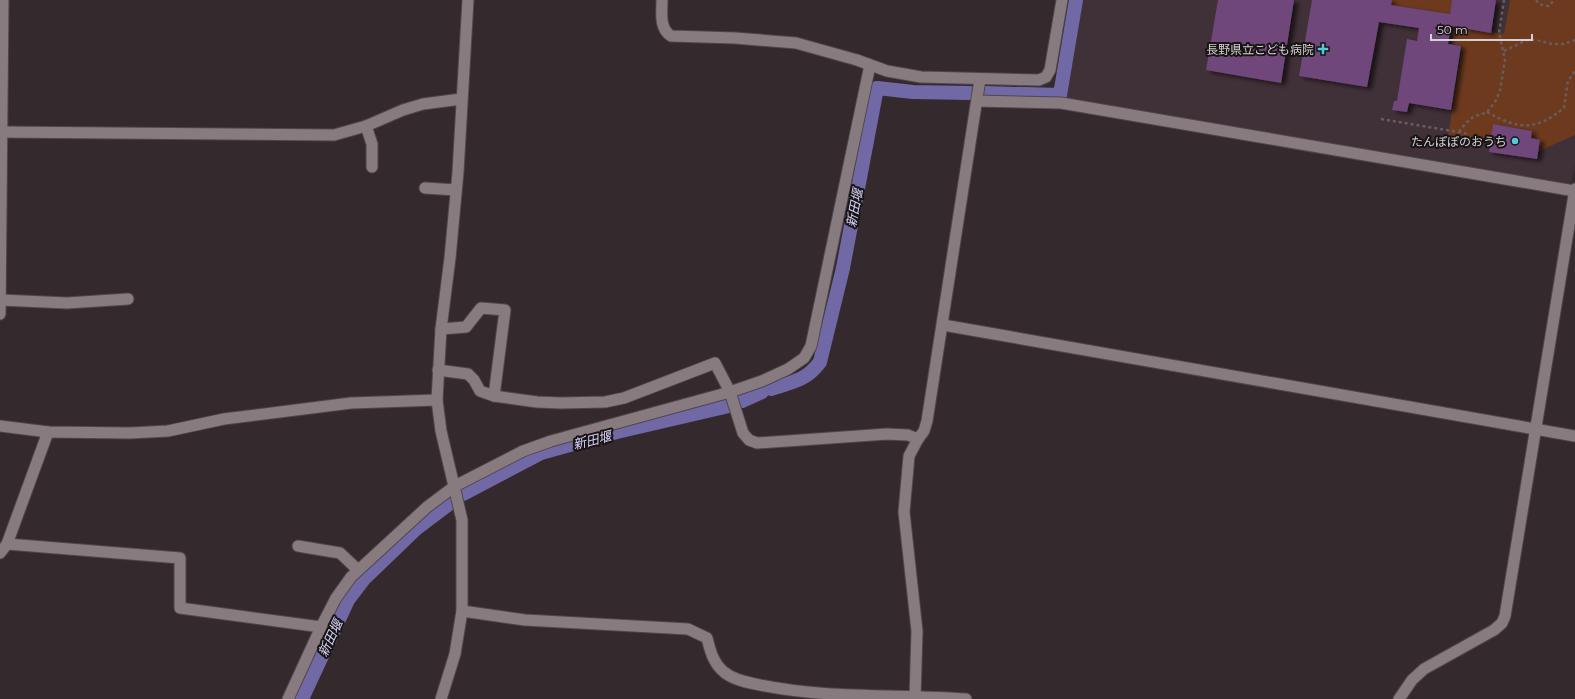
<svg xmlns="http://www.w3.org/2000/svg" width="1575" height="699" viewBox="0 0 1575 699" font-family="Montserrat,'Noto Sans JP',sans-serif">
	<defs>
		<filter id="shadow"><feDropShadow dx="4.5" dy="2.5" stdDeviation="2" flood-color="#0009"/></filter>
	</defs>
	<rect width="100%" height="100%" fill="#342a2e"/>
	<polygon fill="#403038" points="1080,0 1575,0 1575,165 1571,183 1567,184 1361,150 1063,99"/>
	<g fill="#6e3a1e">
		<polygon points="1392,0 1452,0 1450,14 1391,5"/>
		<polygon points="1510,0 1575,0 1575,135 1539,151 1540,140 1531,138 1532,131 1493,124 1491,143 1448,137 1462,46 1452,44 1454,27 1504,34"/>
	</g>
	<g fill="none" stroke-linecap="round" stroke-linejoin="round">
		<g stroke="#7168a6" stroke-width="14">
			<polyline points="985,93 1060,95 1076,0"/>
			<path d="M771,389C792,382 806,381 820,362L843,268L877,88L913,92L970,93"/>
			<polyline points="742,401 762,392"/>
			<polyline points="463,494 541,453 617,432 729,406"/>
			<polyline points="302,699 348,600 364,579 416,529 453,501"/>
		</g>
	</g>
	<g fill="#6f467a" filter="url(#shadow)">
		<polygon points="1218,0 1294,0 1281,83 1206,70"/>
		<polygon points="1312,0 1392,0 1391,5 1450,14 1452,0 1496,0 1491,33 1451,26 1448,44 1461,46 1451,110 1409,103 1407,112 1392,110 1394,101 1397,101 1407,39 1417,41 1419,28 1379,22 1367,87 1299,76"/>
		<polygon points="1493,124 1532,131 1531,138 1540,140 1537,159 1489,152"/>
	</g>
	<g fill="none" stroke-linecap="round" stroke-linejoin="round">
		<defs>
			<g id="street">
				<path d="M662,0C662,13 659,28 671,36L735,38L796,43L857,60L887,71L921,77L1039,80L1046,77L1050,70L1062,0"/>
				<polyline points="977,101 1061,103 1575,191"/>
				<polyline points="366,126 372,144 372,167"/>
				<polyline points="0,132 334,135 366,126 403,110 423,104 461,99"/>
				<polyline points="425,188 456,190"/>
				<polyline points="1,300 67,303 128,299"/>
				<polyline points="0,314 3,0"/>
				<polyline points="943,325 1575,436"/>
				<polyline points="441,329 466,327 481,308 505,310 494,396"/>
				<polyline points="438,370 468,374 474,380 480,391 494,396 537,402 561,403 605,402 624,398 715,363 730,392 743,433 749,440 757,443 887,434 908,435 918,439"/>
				<polyline points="0,426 48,432 130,433 168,431 224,419 351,403 437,400"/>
				<polyline points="7,544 180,558 180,608 321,627"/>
				<polyline points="298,546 340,553 358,570"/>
				<polyline points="0,553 7,544 48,432"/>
				<path d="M462,611L525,620L688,629L707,638C710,650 713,663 724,672C732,679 745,682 755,684C823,699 896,694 966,699"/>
				<polyline points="915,698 917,631 904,512 909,456 918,439 924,431 927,421 980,79"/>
				<polyline points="288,699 321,627 336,598 351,577 427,507 455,486 523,451 551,441 730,392 762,381 788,369 804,358 811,346 870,65"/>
				<polyline points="441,699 455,654 462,611 462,520 441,431 437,400 441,329 450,258 458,172 468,0"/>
				<polyline points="1399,699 1412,680 1424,669 1494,630 1502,623 1505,616 1575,189"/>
			</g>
		</defs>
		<use href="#street" stroke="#4f474b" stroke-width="13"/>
		<g stroke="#655d60" stroke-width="2.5" stroke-dasharray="3 3" stroke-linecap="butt">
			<path d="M1536,0C1540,5 1543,6 1549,6L1554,0"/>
			<polyline points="1504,51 1527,40 1536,40 1552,44 1563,44 1575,40"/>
			<path d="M1487,112C1519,130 1535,131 1564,108L1568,81L1575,71"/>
			<polyline points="1381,119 1469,134"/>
			<polyline points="1459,132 1465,124 1473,117 1487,112 1495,102 1500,91 1505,60 1499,33 1504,0"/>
		</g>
		<use href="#street" stroke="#877b80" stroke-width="11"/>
	</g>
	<g fill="#51ccd4" stroke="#181416" stroke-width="1.5">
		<path d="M1321 43h4v4h4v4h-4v4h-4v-4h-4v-4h4z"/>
		<circle cx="1515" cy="141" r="4"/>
	</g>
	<g text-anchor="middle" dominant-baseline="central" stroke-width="4" stroke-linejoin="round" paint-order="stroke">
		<g font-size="12" fill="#d6d0d3" stroke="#181416" text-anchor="end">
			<text x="1314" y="49">長野県立こども病院</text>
			<text x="1507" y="141">たんぽぽのおうち</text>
		</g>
		<g font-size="13" font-style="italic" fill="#d6d2f7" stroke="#181416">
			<text transform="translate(854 208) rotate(-79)">新田堰</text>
			<text transform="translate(592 440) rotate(-14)">新田堰</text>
			<text transform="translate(330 638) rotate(-65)">新田堰</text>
		</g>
	</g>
	<path d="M1431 34v6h101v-6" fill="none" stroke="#d6d0d3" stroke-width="2"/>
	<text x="1437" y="34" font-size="12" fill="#d6d0d3" stroke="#181416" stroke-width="3" paint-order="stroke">50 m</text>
</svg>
